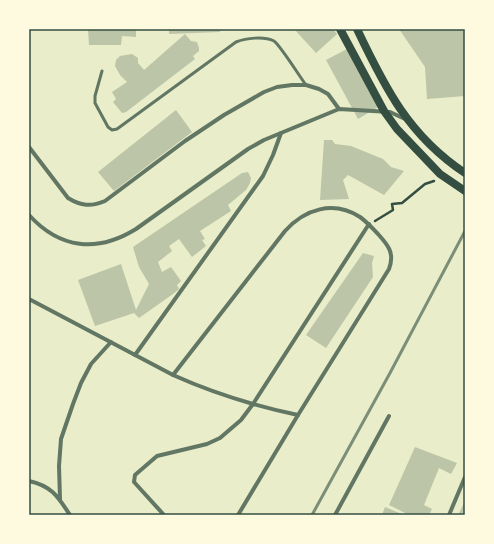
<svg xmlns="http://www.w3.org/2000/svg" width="494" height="544" viewBox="0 0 494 544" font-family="Ubuntu,sans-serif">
	<rect width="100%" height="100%" fill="#e9edc9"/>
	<g fill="#bcc5a7">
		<polygon points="88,29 136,29 136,37 122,36 121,45 89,45"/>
		<polygon points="169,29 220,29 220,32 169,34"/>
		<polygon points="296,29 333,29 337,34 316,53 295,30"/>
		<polygon points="399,29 462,29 465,34 465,96 427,99 425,67"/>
		<polygon points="185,34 191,41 197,42 199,48 199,51 193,56 195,59 126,112 122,113 113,102 116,99 112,92 127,82 120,75 115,66 116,60 120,56 132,54 138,58 138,63 144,70"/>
		<polygon points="347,49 378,107 358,119 326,60"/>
		<polygon points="176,110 192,132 114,191 98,172"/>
		<polygon points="324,140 332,140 335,144 351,146 383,159 391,167 404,171 384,195 348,175 343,180 349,199 320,200"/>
		<polygon points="248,172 251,178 250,183 246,190 228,205 231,211 200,231 205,239 202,240 206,246 192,257 179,239 169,246 172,251 158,262 162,272 171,267 181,281 177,285 179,289 173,294 139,318 134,313 95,326 78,280 121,264 136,310 149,284 139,267 133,247 242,173"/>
		<polygon points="363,253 374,256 372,263 373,277 326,348 306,335"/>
		<polygon points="415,447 457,463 451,474 439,468 424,505 432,509 429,515 409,515 389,505"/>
		<polygon points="465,501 465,515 458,515"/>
		<polygon points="385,507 404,515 382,515"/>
	</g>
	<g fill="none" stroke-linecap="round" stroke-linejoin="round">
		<polyline stroke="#344e41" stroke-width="2.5" points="375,221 393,210 392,204 402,203 425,184 434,181"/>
		<path stroke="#617663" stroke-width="3" d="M102,71L95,96V103L108,127L112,130L117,129L236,42C246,38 264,36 274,41C280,45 300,77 306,85"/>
		<g stroke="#617663" stroke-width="4">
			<path d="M29,147L68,198C81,206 91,207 105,201L185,141L224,115L264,92L277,87L292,85H306L319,89L328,94L339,109"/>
			<path d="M29,215C60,249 97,253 136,229L248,149L264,140L339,109L390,112L405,119"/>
			<path d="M29,299L173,375C213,393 255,406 298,415"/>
			<polyline points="135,355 263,176 273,155 281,133"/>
			<path d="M173,375L285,231C305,209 333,200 360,217C367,222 372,228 378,234C388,245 395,253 389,269L298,415L238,515"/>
			<path d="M29,481C52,486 58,497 70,515"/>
			<polyline points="60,499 59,466 61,439 73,404 81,383 91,364 111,342"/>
			<polyline points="164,515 134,482 135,475 157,456 207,444 220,438 241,420 253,404 369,224"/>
			<polyline points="335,515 389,416"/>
			<polyline points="449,515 465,477"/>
		</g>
		<g stroke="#344e41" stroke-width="8">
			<polyline points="340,29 384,111 397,129 440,174 465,191"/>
			<path d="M357,29C385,88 409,136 465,173"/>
		</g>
		<polyline stroke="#7c8e77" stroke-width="3" points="312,515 390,373 465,231"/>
	</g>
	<rect width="494" height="544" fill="none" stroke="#fefae0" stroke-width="60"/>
	<rect x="30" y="30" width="434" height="484" fill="none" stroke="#344e41" stroke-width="1.5"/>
</svg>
